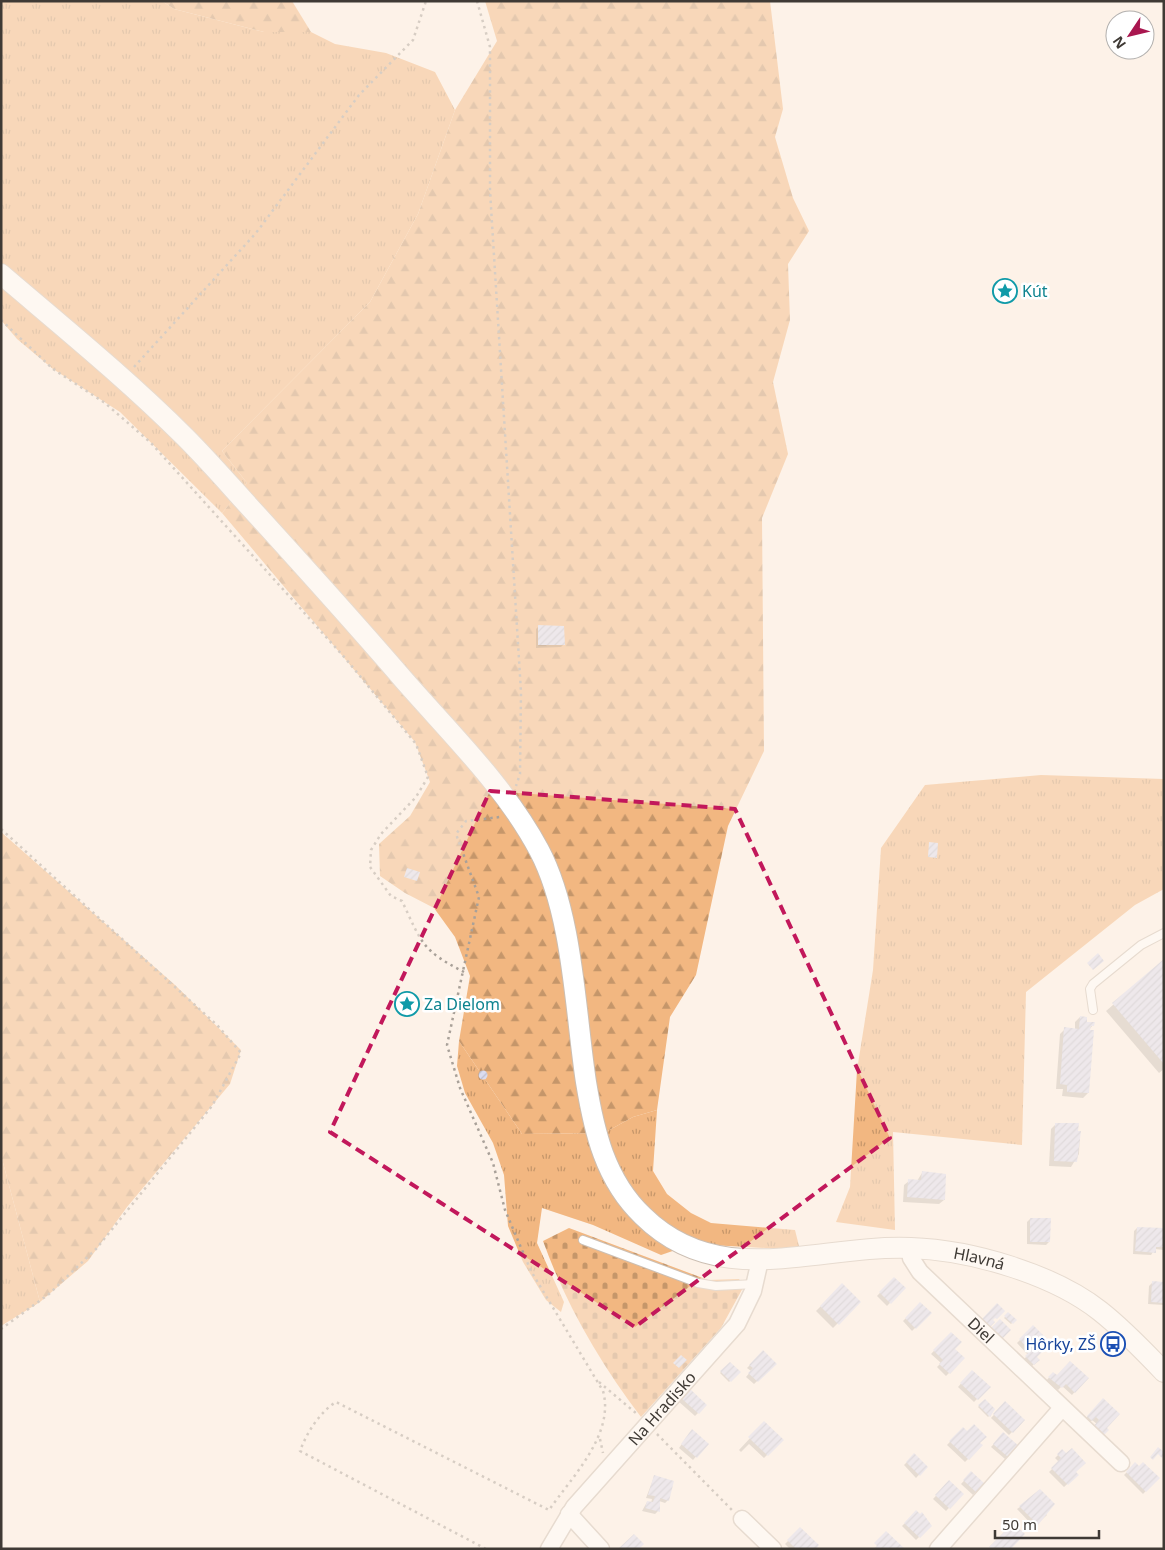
<svg xmlns="http://www.w3.org/2000/svg" width="1165" height="1550" viewBox="0 0 1165 1550" font-family="'Noto Sans',sans-serif">
	<defs>
		<pattern id="grass-tufts" width="24" height="20" patternUnits="userSpaceOnUse" patternTransform="scale(1.25)"><rect width="24" height="20" fill="#f2b781"/><path d="M3 7l-1-3M5 7V3M7 7l1-3M15 17l-1-3M17 17v-4M19 17l1-3" fill="none" stroke="#c5966a"/></pattern>
		<pattern id="forest-firs" width="22" height="20" patternUnits="userSpaceOnUse" patternTransform="scale(1.25)"><rect width="22" height="20" fill="#f2b781"/><path d="M5 1l3.5 6h-7zM16 11l3.5 6h-7z" fill="#c5966a"/></pattern>
		<pattern id="cemetery-stones" width="16" height="16" patternUnits="userSpaceOnUse" patternTransform="scale(1.25)"><rect width="16" height="16" fill="#f2b781"/><path d="M2 7V4a2 2 0 0 1 4 0v3zM10 15v-3a2 2 0 0 1 4 0v3z" fill="#c5966a"/></pattern>
		<pattern id="building-hatch" width="6" height="6" patternUnits="userSpaceOnUse" patternTransform="scale(1.25)"><rect width="6" height="6" fill="#dbdcef"/><path d="M-1 1l2-2M0 6l6-6M5 7l2-2" fill="none" stroke="#bdbece"/></pattern>
	</defs>
	<rect width="100%" height="100%" fill="#fdf2e8"/>
	<g fill="url(#grass-tufts)">
		<polygon points="1,1 162,1 174,9 264,32 311,32 335,44 386,53 435,72 455,110 418,214 370,302 222,451 247,483 222,513 120,412 53,369 17,339 1,320"/>
		<polygon points="1041,775 1164,779 1164,889 1135,905 1026,992 1022,1145 893,1132 895,1230 836,1222 850,1187 857,1070 873,970 881,848 925,785"/>
		<polygon points="459,1041 522,1134 604,1133 633,1117 657,1110 653,1171 667,1194 691,1213 711,1223 795,1230 800,1250 693,1244 661,1255 593,1225 542,1208 537,1243 564,1302 561,1312 546,1300 523,1262 508,1226 504,1175 493,1143 465,1093 457,1066"/>
		<polygon points="1,1155 40,1302 1,1326"/>
	</g>
	<g fill="url(#forest-firs)">
		<polygon points="162,1 292,1 311,32 264,32 174,9"/>
		<polygon points="485,1 770,1 783,109 775,137 793,198 809,231 788,264 790,320 773,382 788,454 762,518 764,751 728,826 696,975 670,1017 657,1110 633,1117 604,1133 522,1134 459,1041 470,976 455,937 434,908 405,893 380,876 379,844 410,816 430,782 415,742 222,513 247,483 222,451 370,302 418,214 455,110 497,41"/>
		<polygon points="1,832 175,985 241,1050 230,1084 127,1207 88,1261 40,1302 1,1155"/>
	</g>
	<path fill="url(#cemetery-stones)" d="M569,1228L708,1280L739,1279L744,1286L721,1328L641,1417C600,1363 566,1305 543,1241Z"/>
	<g fill="#0003">
		<polygon points="539,626 564,644 561,647 536,648 536,629"/>
		<polygon points="1164,961 1164,1069 1159,1073 1106,1011"/>
		<polygon points="1080,1017 1085,1023 1093,1025 1088,1031 1088,1093 1083,1098 1062,1096 1063,1089 1056,1089 1060,1034 1065,1029 1075,1029 1075,1022"/>
		<polygon points="481,1067 486,1078 479,1080 478,1075"/>
		<polygon points="1056,1124 1080,1132 1079,1154 1071,1167 1049,1166 1051,1129"/>
		<polygon points="922,1173 944,1200 939,1204 903,1202 904,1185 909,1181 917,1181"/>
		<polygon points="1030,1219 1049,1242 1046,1245 1027,1244 1027,1222"/>
		<polygon points="1137,1228 1164,1230 1164,1250 1155,1249 1151,1255 1133,1254 1134,1231"/>
		<polygon points="894,1278 904,1288 887,1306 877,1296"/>
		<polygon points="1152,1283 1164,1283 1164,1305 1148,1304 1149,1286"/>
		<polygon points="842,1285 859,1302 833,1328 816,1311"/>
		<polygon points="920,1304 930,1313 912,1331 903,1321"/>
		<polygon points="1008,1314 1015,1320 1011,1324 1004,1318"/>
		<polygon points="1033,1327 1036,1357 1038,1360 1031,1367 1023,1360 1028,1355 1017,1343"/>
		<polygon points="951,1333 954,1349 964,1358 946,1376 937,1367 941,1363 931,1354"/>
		<polygon points="763,1352 775,1364 754,1384 746,1377 751,1371 747,1368"/>
		<polygon points="730,1363 739,1372 729,1382 720,1373"/>
		<polygon points="972,1371 989,1387 974,1402 958,1387"/>
		<polygon points="1053,1373 1057,1377 1087,1378 1072,1395 1062,1386 1058,1390 1046,1381"/>
		<polygon points="689,1390 706,1405 695,1416 678,1401"/>
		<polygon points="985,1400 989,1416 988,1417 978,1407"/>
		<polygon points="1103,1400 1118,1414 1097,1424 1092,1420 1089,1423 1085,1419"/>
		<polygon points="1005,1403 1024,1420 1009,1435 991,1418"/>
		<polygon points="764,1423 782,1440 764,1458 749,1444 741,1452 739,1450"/>
		<polygon points="963,1428 981,1446 965,1462 947,1445"/>
		<polygon points="689,1434 707,1444 693,1460 679,1448"/>
		<polygon points="1003,1434 1017,1446 1005,1459 991,1447"/>
		<polygon points="1062,1451 1077,1475 1064,1487 1049,1472 1059,1462 1055,1458"/>
		<polygon points="914,1455 926,1467 916,1478 904,1465"/>
		<polygon points="1135,1464 1158,1478 1143,1494 1124,1475"/>
		<polygon points="971,1473 983,1484 973,1495 961,1484"/>
		<polygon points="654,1477 668,1500 665,1503 659,1501 658,1511 655,1514 642,1511 647,1502 651,1503 652,1499 646,1498"/>
		<polygon points="949,1482 962,1494 946,1511 933,1499"/>
		<polygon points="1020,1507 1045,1513 1047,1515 1034,1527 1017,1509"/>
		<polygon points="916,1512 931,1525 916,1540 902,1526"/>
		<polygon points="800,1529 814,1549 790,1549 785,1544"/>
	</g>
	<g fill="url(#building-hatch)">
		<polygon points="538,625 564,626 565,645 538,645"/>
		<polygon points="929,842 938,843 937,858 928,857"/>
		<polygon points="407,868 420,872 417,881 404,877"/>
		<polygon points="1098,953 1104,961 1093,970 1087,963"/>
		<polygon points="1164,959 1164,1064 1112,1003"/>
		<polygon points="1080,1016 1087,1017 1087,1022 1095,1022 1094,1026 1091,1026 1090,1030 1094,1030 1089,1093 1067,1092 1067,1085 1060,1084 1064,1027 1079,1029"/>
		<circle cx="483" cy="1075" r="4.5"/>
		<polygon points="1055,1123 1079,1123 1078,1131 1081,1131 1077,1162 1054,1161"/>
		<polygon points="922,1171 946,1174 945,1200 907,1197 908,1179 921,1180"/>
		<polygon points="1030,1218 1051,1218 1050,1242 1030,1242"/>
		<polygon points="1137,1227 1164,1228 1164,1247 1156,1247 1156,1253 1135,1251"/>
		<polygon points="894,1277 906,1288 891,1304 879,1292"/>
		<polygon points="1152,1281 1164,1282 1164,1303 1151,1302"/>
		<polygon points="842,1283 861,1302 839,1325 820,1306"/>
		<polygon points="920,1302 932,1313 916,1329 905,1318"/>
		<polygon points="997,1303 1005,1311 997,1319 995,1318 993,1320 995,1322 990,1327 982,1319"/>
		<polygon points="1008,1312 1017,1320 1013,1324 1004,1316"/>
		<polygon points="1000,1319 1011,1330 1001,1340 990,1329"/>
		<polygon points="1033,1325 1051,1343 1037,1357 1040,1360 1034,1365 1025,1356 1030,1351 1019,1339"/>
		<polygon points="951,1332 962,1342 955,1349 965,1358 950,1374 939,1364 943,1360 933,1350"/>
		<polygon points="763,1350 777,1364 758,1382 748,1373 753,1368 749,1365"/>
		<polygon points="681,1355 687,1360 679,1368 673,1363"/>
		<polygon points="1070,1361 1089,1378 1075,1393 1066,1384 1062,1388 1048,1377 1053,1372 1057,1375"/>
		<polygon points="730,1362 741,1372 731,1382 720,1371"/>
		<polygon points="972,1370 991,1387 978,1400 960,1383"/>
		<polygon points="689,1388 707,1405 699,1414 681,1398"/>
		<polygon points="1103,1398 1120,1414 1107,1428 1109,1430 1102,1437 1092,1428 1099,1420 1096,1417 1092,1421 1087,1416"/>
		<polygon points="985,1399 995,1409 990,1417 978,1405"/>
		<polygon points="1005,1401 1025,1420 1013,1433 993,1414"/>
		<polygon points="764,1421 784,1440 768,1456 748,1437"/>
		<polygon points="974,1424 987,1437 980,1443 983,1445 969,1460 949,1441 963,1427 967,1431"/>
		<polygon points="692,1429 709,1444 697,1458 681,1444"/>
		<polygon points="1003,1432 1019,1446 1008,1457 993,1444"/>
		<polygon points="1158,1447 1164,1452 1164,1456 1162,1458 1158,1454 1153,1460 1150,1457"/>
		<polygon points="1072,1448 1086,1463 1076,1472 1079,1475 1068,1485 1051,1468 1061,1458 1057,1454 1062,1449 1066,1453"/>
		<polygon points="914,1453 928,1467 920,1476 906,1462"/>
		<polygon points="1135,1462 1139,1466 1143,1462 1160,1478 1146,1492 1126,1472"/>
		<polygon points="971,1471 985,1484 977,1493 963,1480"/>
		<polygon points="654,1475 674,1481 669,1501 660,1498 660,1512 645,1508 647,1501 653,1502 655,1496 648,1495"/>
		<polygon points="949,1480 964,1494 950,1509 935,1495"/>
		<polygon points="1040,1489 1055,1504 1038,1525 1019,1506"/>
		<polygon points="916,1510 920,1514 922,1512 932,1526 920,1538 904,1523"/>
		<polygon points="1013,1523 1025,1534 1011,1549 991,1549 989,1547"/>
		<polygon points="800,1527 819,1545 816,1549 796,1549 787,1540"/>
		<polygon points="886,1531 905,1549 874,1549 877,1546 874,1543"/>
		<polygon points="634,1534 644,1544 639,1549 618,1549"/>
	</g>
	<g fill="none" stroke-linecap="round" stroke-linejoin="round">
		<defs>
			<g id="service">
				<polyline points="1093,1010 1090,989 1093,984 1141,945 1164,933"/>
				<polyline points="583,1240 698,1283 716,1286 755,1284"/>
			</g>
			<g id="minor">
				<path id="s1" d="M910,1247L911,1258L920,1272L1121,1463"/>
				<polyline points="569,1514 601,1549"/>
				<polyline points="742,1519 773,1549"/>
				<path id="s2" d="M549,1549L574,1507L737,1324L753,1291L760,1260"/>
				<polyline points="938,1549 1062,1408"/>
			</g>
			<g id="tertiary">
				<path id="s3" d="M1,274C63,327 127,379 185,437C210,462 233,489 257,515C306,569 355,623 403,679C450,733 505,786 539,850C573,914 575,1010 586,1082C594,1131 605,1180 643,1216C720,1292 817,1244 911,1248C971,1250 1053,1274 1100,1311C1123,1329 1144,1351 1164,1372"/>
			</g>
		</defs>
		<use href="#service" stroke="#ccbfb3" stroke-width="10"/>
		<use href="#minor" stroke="#ccbfb3" stroke-width="19"/>
		<use href="#tertiary" stroke="#ccbfb3" stroke-width="22"/>
		<g stroke="#a9a199" stroke-width="2.5" stroke-dasharray="2.5 4" stroke-linecap="butt">
			<polyline points="477,1 490,47 490,191 521,692 520,774 516,786"/>
			<path d="M1,320L53,369L105,403L151,443L345,658L416,744L428,777L416,797L381,834L371,850L370,867L391,896L402,901C422,943 421,950 464,972"/>
			<polyline points="134,367 256,233 359,95 413,40 426,1"/>
			<polyline points="1,829 218,1026 241,1053 212,1106 96,1249 49,1294 1,1329"/>
			<polyline points="599,1382 637,1414"/>
			<polyline points="657,1434 732,1510"/>
			<polyline points="600,1439 603,1453"/>
			<path d="M486,1549L300,1451C307,1432 320,1412 336,1402L549,1510C572,1477 615,1434 603,1391L531,1271L505,1210L493,1163L460,1088L447,1045L479,897L456,834L466,821L500,817"/>
		</g>
		<use href="#service" stroke="#fff" stroke-width="8"/>
		<use href="#minor" stroke="#fff" stroke-width="16"/>
		<use href="#tertiary" stroke="#fff" stroke-width="20"/>
	</g>
	<path d="M0 0H1165V1550H0ZM490,791L735,809L890,1138L635,1327L330,1132Z" fill="#fdf2e8" fill-opacity=".55" fill-rule="evenodd"/>
	<path fill="none" stroke="#c2185b" stroke-width="4" stroke-dasharray="10 6" stroke-linejoin="round" d="M490,791L735,809L890,1138L635,1327L330,1132Z"/>
	<defs>
		<symbol id="sight-ring" viewBox="-11 -11 22 22"><circle r="9.5" fill="#fff" stroke="#0f9aa8" stroke-width="1.5"/><path d="M0-6L1.8-2.2L6-1.7L2.9 1.2L3.7 5.4L0 3.3L-3.7 5.4L-2.9 1.2L-6-1.7L-1.8-2.2Z" fill="#0f9aa8"/></symbol>
		<symbol id="bus-ring" viewBox="-11 -11 22 22"><circle r="9.5" fill="#fff" stroke="#1a4fb4" stroke-width="1.5"/><path d="M-5-6H5V4H4V6H2V4H-2V6H-4V4H-5ZM-3.5-4V0h7V-4ZM-3.5 1.2v1.5H-2V1.2ZM2 1.2v1.5H3.5V1.2Z" fill="#1a4fb4"/></symbol>
	</defs>
	<g fill-rule="evenodd">
		<use href="#sight-ring" x="991" y="277" width="28" height="28"/>
		<use href="#sight-ring" x="393" y="990" width="28" height="28"/>
		<use href="#bus-ring" x="1099" y="1330" width="28" height="28"/>
	</g>
	<g text-anchor="middle" dominant-baseline="central" stroke-width="5" stroke-linejoin="round" paint-order="stroke">
		<g font-size="16" fill="#0d838f" stroke="#fff" text-anchor="start">
			<text x="1022" y="291">Kút</text>
			<text x="424" y="1004">Za Dielom</text>
		</g>
		<g font-size="16" fill="#3f3a35" stroke="#fff">
			<text stroke="none"><textPath href="#s3" startOffset="1526">Hlavná</textPath></text>
			<text stroke="none"><textPath href="#s1" startOffset="112">Diel</textPath></text>
			<text stroke="none"><textPath href="#s2" startOffset="181">Na Hradisko</textPath></text>
		</g>
		<g font-size="16" fill="#164399" stroke="#fff" text-anchor="end">
			<text x="1096" y="1344">Hôrky, ZŠ</text>
		</g>
	</g>
	<rect width="1165" height="1550" fill="none" stroke="#3f3a35" stroke-width="5"/>
	<g transform="translate(1130 35) rotate(235)"><circle r="24" fill="#ffffff" stroke="#b2b0ae"/>
	<path d="M0-4L9 19L0 12L-9 19Z" fill="#a9164f"/>
	<text y="-8" font-size="14" font-weight="bold" text-anchor="middle" fill="#3f3a35">N</text>
	</g>
	<path d="M995 1530v8h104v-8" fill="none" stroke="#3f3a35" stroke-width="2.5"/>
	<text x="1002" y="1530" font-size="15" fill="#3f3a35" stroke="#ffffff" stroke-width="4" paint-order="stroke">50 m</text>
</svg>
